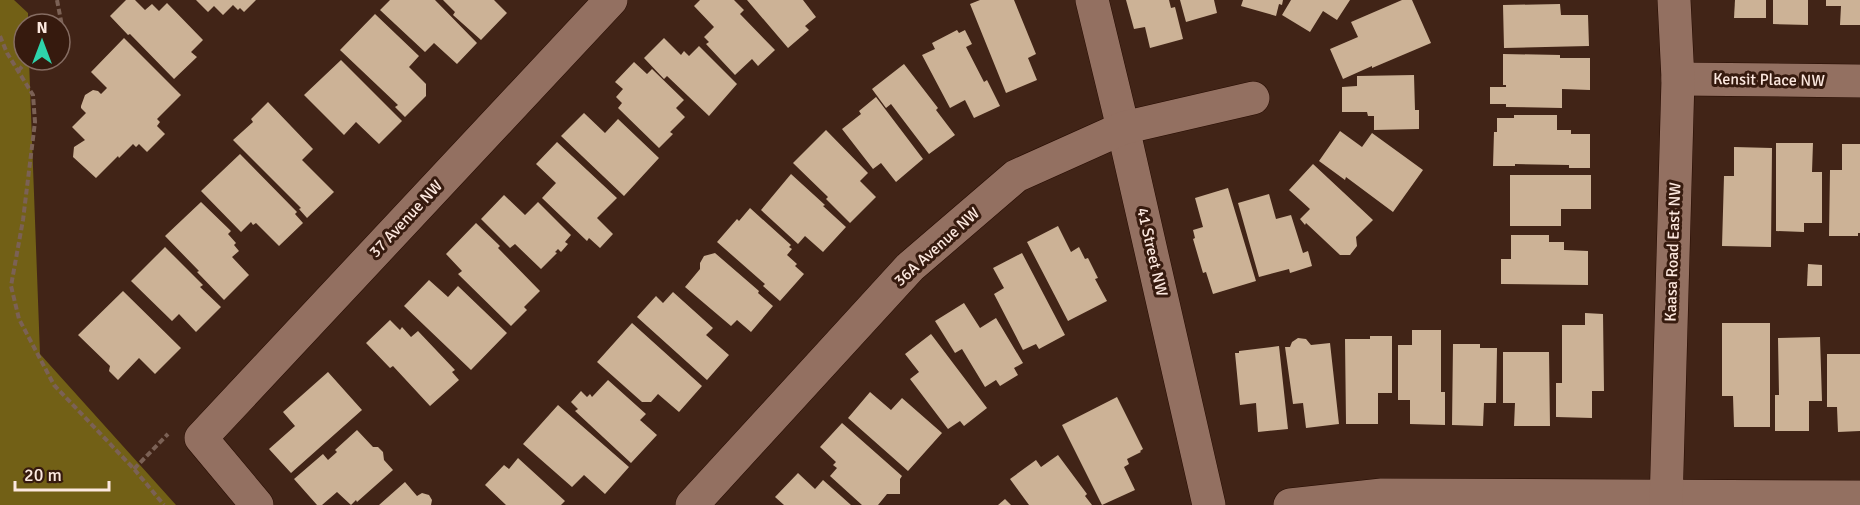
<svg xmlns="http://www.w3.org/2000/svg" width="1860" height="505" viewBox="0 0 1860 505" font-family="Signika,sans-serif">
	<rect width="100%" height="100%" fill="#412417"/>
	<polygon fill="#726016" points="0,0 14,0 28,13 28,24 24,24 24,60 29,60 40,354 176,505 0,505"/>
	<g fill="#ccb296">
		<polygon points="126,0 135,0 145,10 152,4 159,11 167,3 203,40 191,52 197,57 174,79 130,34 128,35 110,16"/>
		<polygon points="196,0 256,0 244,12 240,8 238,10 233,5 223,15 214,6 208,12"/>
		<polygon points="390,0 435,0 477,43 457,64 434,43 425,52 380,10"/>
		<polygon points="443,0 494,0 507,13 481,40 453,15 455,12"/>
		<polygon points="700,0 734,0 744,10 740,14 775,50 758,66 752,59 735,75 706,44 709,42 704,37 714,27 694,6"/>
		<polygon points="747,0 803,0 816,17 805,26 809,30 788,48"/>
		<polygon points="980,0 1014,0 1036,54 1028,58 1037,80 1006,93 970,4"/>
		<polygon points="1126,0 1169,0 1171,8 1175,7 1183,39 1150,48 1145,27 1134,29"/>
		<polygon points="1180,0 1214,0 1217,13 1186,22"/>
		<polygon points="1243,0 1283,0 1282,5 1279,4 1276,16 1241,6"/>
		<polygon points="1291,0 1350,0 1337,20 1323,11 1310,32 1282,15"/>
		<polygon points="1402,0 1412,0 1431,43 1372,68 1372,66 1343,79 1330,49 1358,37 1351,22"/>
		<polygon points="1735,0 1766,0 1766,18 1734,18"/>
		<polygon points="1773,0 1808,0 1808,25 1773,24"/>
		<polygon points="1826,0 1860,0 1860,25 1840,25 1841,6 1826,6"/>
		<polygon points="1560,4 1561,15 1588,15 1589,46 1504,48 1503,5"/>
		<polygon points="375,14 419,56 409,67 426,84 426,96 405,117 395,107 398,105 340,50"/>
		<polygon points="957,30 959,33 965,30 972,44 966,47 984,82 987,80 1000,106 974,118 965,100 950,108 922,55 935,49 932,43"/>
		<polygon points="124,38 181,95 157,119 160,122 157,126 165,134 147,152 139,144 136,147 133,144 119,158 118,156 96,178 73,157 74,147 85,140 72,127 86,113 81,108 81,106 85,95 93,90 98,91 101,94 107,88 91,72"/>
		<polygon points="664,38 681,55 684,51 689,56 699,46 737,84 709,116 667,76 664,79 644,58"/>
		<polygon points="1503,54 1560,55 1560,58 1590,58 1590,90 1562,89 1562,108 1506,107 1506,104 1490,104 1490,87 1506,87 1506,85 1503,85"/>
		<polygon points="341,60 402,121 379,144 356,122 344,135 304,95"/>
		<polygon points="634,62 647,74 652,69 684,100 676,108 685,117 670,132 673,134 659,148 618,108 622,103 616,97 623,89 615,82"/>
		<polygon points="904,64 938,108 936,110 955,135 929,154 891,104 886,108 872,89"/>
		<polygon points="1414,75 1415,110 1419,110 1419,129 1374,130 1374,116 1368,116 1367,112 1342,112 1342,87 1357,86 1357,76"/>
		<polygon points="876,97 923,159 896,182 881,163 873,169 842,129 861,114 859,111"/>
		<polygon points="268,102 313,149 302,160 334,192 307,218 299,209 301,208 233,140 253,122 251,119"/>
		<polygon points="584,113 605,133 618,119 659,158 624,196 561,136"/>
		<polygon points="1514,115 1557,115 1557,130 1571,130 1571,134 1590,134 1590,168 1569,168 1569,165 1515,164 1515,166 1493,166 1494,132 1497,132 1497,118 1514,118"/>
		<polygon points="826,130 868,173 860,181 876,197 850,223 826,199 828,197 793,163"/>
		<polygon points="1340,131 1362,147 1372,133 1423,170 1393,212 1346,177 1345,180 1319,161"/>
		<polygon points="557,142 617,198 597,218 613,234 600,248 589,238 587,241 542,198 556,183 536,164"/>
		<polygon points="1776,143 1813,143 1812,172 1822,172 1822,223 1804,223 1804,232 1776,231"/>
		<polygon points="1842,144 1860,144 1860,233 1858,233 1858,236 1829,236 1830,170 1842,170"/>
		<polygon points="1734,147 1772,148 1771,247 1722,246 1724,176 1734,176"/>
		<polygon points="240,154 297,212 295,214 303,223 279,246 256,223 253,225 251,222 241,232 201,191"/>
		<polygon points="1313,164 1373,220 1356,237 1357,246 1350,255 1340,255 1306,223 1305,225 1300,219 1310,209 1289,190"/>
		<polygon points="791,174 825,205 823,206 846,227 823,252 805,236 798,244 761,210"/>
		<polygon points="1510,175 1591,175 1591,209 1561,209 1561,226 1510,226"/>
		<polygon points="1228,188 1256,281 1213,294 1206,272 1203,273 1193,239 1195,238 1193,230 1203,227 1195,198"/>
		<polygon points="1269,194 1276,219 1291,215 1303,253 1308,251 1312,266 1290,273 1289,269 1259,277 1238,203"/>
		<polygon points="504,195 525,215 538,202 571,235 565,242 568,244 561,252 558,249 555,252 557,253 541,269 515,244 510,248 481,219"/>
		<polygon points="201,202 231,231 228,234 236,243 234,245 239,251 232,257 249,275 224,300 197,272 199,271 165,236"/>
		<polygon points="750,208 791,245 789,247 792,249 787,255 797,264 795,266 804,274 780,301 763,286 765,284 717,242 737,219 739,221"/>
		<polygon points="476,223 500,246 498,248 540,291 524,307 527,310 511,326 458,274 462,271 446,254"/>
		<polygon points="1058,226 1071,252 1079,247 1085,259 1088,258 1098,278 1095,279 1107,301 1068,321 1027,242"/>
		<polygon points="1511,235 1549,235 1549,242 1564,242 1564,250 1588,251 1588,285 1501,284 1501,259 1511,259"/>
		<polygon points="165,247 203,285 200,287 221,307 196,332 179,314 172,321 131,281"/>
		<polygon points="715,253 759,291 758,293 773,306 751,332 737,320 731,326 685,287 700,269 700,263 704,256"/>
		<polygon points="1022,253 1065,335 1039,349 1036,344 1023,350 994,294 1004,288 993,268"/>
		<polygon points="1808,264 1822,265 1822,286 1807,286"/>
		<polygon points="429,280 448,297 458,286 507,333 471,370 404,306"/>
		<polygon points="123,291 181,348 155,374 139,358 118,380 109,371 110,366 78,335"/>
		<polygon points="673,292 713,328 706,335 729,355 707,380 637,317 656,296 663,303"/>
		<polygon points="964,303 980,328 996,318 1023,363 1014,368 1018,375 1000,386 996,380 985,387 962,349 955,353 935,321"/>
		<polygon points="1585,313 1603,314 1604,391 1592,391 1592,418 1556,417 1556,383 1562,383 1562,325 1585,325"/>
		<polygon points="390,320 400,330 402,327 411,337 418,331 455,370 452,372 459,380 430,406 393,366 390,368 366,343"/>
		<polygon points="632,323 702,386 679,412 658,394 651,402 642,402 597,362"/>
		<polygon points="1722,323 1770,323 1770,427 1734,427 1733,396 1722,396"/>
		<polygon points="1412,330 1441,330 1441,392 1445,392 1445,425 1410,424 1410,400 1398,400 1398,345 1412,345"/>
		<polygon points="931,334 987,408 964,426 960,421 948,429 910,379 919,372 905,354"/>
		<polygon points="1370,336 1392,336 1392,393 1378,393 1378,424 1346,424 1345,339 1370,339"/>
		<polygon points="1820,337 1822,401 1809,401 1809,431 1775,431 1775,395 1779,395 1778,338"/>
		<polygon points="1298,338 1306,339 1311,345 1330,343 1339,424 1306,428 1303,403 1293,404 1285,347 1290,347 1292,342"/>
		<polygon points="1453,344 1480,344 1480,348 1497,348 1496,403 1484,403 1483,426 1452,425"/>
		<polygon points="1279,346 1288,429 1258,432 1256,403 1240,405 1235,353 1239,353 1239,351"/>
		<polygon points="1503,352 1549,352 1550,426 1514,426 1515,403 1503,403"/>
		<polygon points="1827,354 1860,354 1860,431 1838,432 1837,407 1827,407"/>
		<polygon points="328,372 362,410 291,473 269,449 295,426 283,412"/>
		<polygon points="608,380 646,414 640,420 657,435 631,463 575,411 578,409 571,402 581,391 587,397 590,394 592,397"/>
		<polygon points="870,392 891,410 902,398 942,433 908,471 848,418"/>
		<polygon points="1117,397 1143,449 1140,451 1141,452 1127,459 1129,464 1124,467 1135,490 1102,505 1062,425"/>
		<polygon points="558,405 629,467 605,494 584,475 572,487 523,444"/>
		<polygon points="842,423 902,476 900,479 900,494 887,494 878,505 862,505 830,476 837,468 833,465 836,462 820,447"/>
		<polygon points="357,430 373,447 378,447 383,452 384,460 393,470 357,502 356,500 351,505 337,492 322,505 317,505 294,479 323,454 328,460 337,452 335,450"/>
		<polygon points="1058,455 1087,494 1085,496 1092,505 1029,505 1010,479 1036,460 1041,467"/>
		<polygon points="518,458 565,501 561,505 506,505 485,485 504,465 509,469"/>
		<polygon points="798,473 815,489 823,480 851,505 784,505 775,497"/>
		<polygon points="405,482 417,496 422,493 429,495 432,500 431,505 379,505"/>
		<polygon points="1005,499 1011,505 998,505"/>
	</g>
	<g fill="none" stroke-linecap="round" stroke-linejoin="round">
		<defs>
			<g id="minor">
				<polyline points="1092,0 1123,128 1209,505"/>
				<polyline points="1678,79 1860,81"/>
				<polyline points="257,505 201,438 611,0"/>
				<polyline points="692,505 910,267 1016,176 1123,128 1253,98"/>
				<polyline points="1290,505 1382,495 1860,497"/>
				<polyline points="1666,505 1678,79 1674,0"/>
			</g>
		</defs>
		<use href="#minor" stroke="#270c02" stroke-width="34"/>
		<g stroke="#7b6155" stroke-width="4" stroke-dasharray="6 3" stroke-linecap="butt">
			<polyline points="57,0 62,26 60,28"/>
			<polyline points="0,36 7,53 33,95 35,122 23,220 11,286 19,319 54,385 134,469 164,505"/>
			<polyline points="18,71 28,60"/>
			<polyline points="134,469 168,434"/>
		</g>
		<use href="#minor" stroke="#937061" stroke-width="33"/>
	</g>
	<g text-anchor="middle" dominant-baseline="central" stroke-width="6" stroke-linejoin="round" paint-order="stroke">
		<g font-size="16" fill="#fce8df" stroke="#361a0e">
			<text transform="translate(1769 80) rotate(1)">Kensit Place NW</text>
			<text transform="translate(406 219) rotate(-47)">37 Avenue NW</text>
			<text transform="translate(937 247) rotate(-42)">36A Avenue NW</text>
			<text transform="translate(1152 252) rotate(77)">41 Street NW</text>
			<text transform="translate(1673 252) rotate(-88)">Kaasa Road East NW</text>
		</g>
	</g>
	<g transform="translate(42 42)"><circle r="28" fill="#361a0e" stroke="#856c62" stroke-width="1.5"/>
	<path d="M0-4.5L10 22L0 15L-10 22Z" fill="#2ed4ab"/>
	<text y="-9" font-size="16" font-weight="bold" text-anchor="middle" fill="#fce8df">N</text>
	</g>
	<path d="M15 481v9h94v-9" fill="none" stroke="#fce8df" stroke-width="3"/>
	<text x="24" y="481" font-size="18" fill="#fce8df" stroke="#361a0e" stroke-width="4.5" paint-order="stroke">20 m</text>
</svg>
